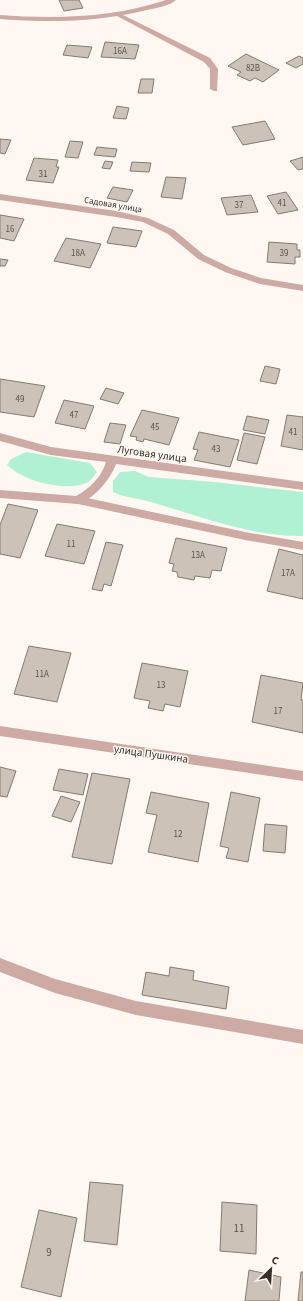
<svg xmlns="http://www.w3.org/2000/svg" width="303" height="1301" viewBox="0 0 303 1301" font-family="'Source Sans 3',sans-serif">
	<rect width="100%" height="100%" fill="#fff8f2"/>
	<g fill="#b1f1d3">
		<path d="M26,452L90,463L97,472C94,476 90,482 86,483C65,492 23,481 7,465L11,459Z"/>
		<path d="M135,471L149,477L215,482L303,492V536C253,537 199,516 151,502C138,498 125,498 113,492V481L120,472Z"/>
	</g>
	<g fill="#ccc2b8" stroke="#847a72">
		<polygon points="59,0 79,0 83,8 64,11"/>
		<polygon points="105,42 139,45 135,59 101,57"/>
		<polygon points="67,45 92,47 88,58 63,55"/>
		<polygon points="246,54 279,70 263,82 255,78 250,81 237,75 241,72 228,66"/>
		<polygon points="299,56 303,58 303,64 296,68 286,63"/>
		<polygon points="141,79 154,79 152,93 138,93"/>
		<polygon points="117,106 129,108 126,119 113,118"/>
		<polygon points="265,121 275,139 243,145 232,127"/>
		<polygon points="0,139 11,140 5,154 0,153"/>
		<polygon points="70,141 83,142 78,158 65,157"/>
		<polygon points="97,147 117,149 115,157 94,155"/>
		<polygon points="303,157 303,169 298,170 290,161"/>
		<polygon points="34,158 58,160 56,167 59,167 53,183 26,180"/>
		<polygon points="105,161 113,162 110,169 102,168"/>
		<polygon points="132,162 151,163 149,172 130,171"/>
		<polygon points="166,177 186,178 182,199 161,197"/>
		<polygon points="113,187 133,190 127,202 107,198"/>
		<polygon points="286,192 298,210 278,214 267,196"/>
		<polygon points="251,195 258,212 227,215 221,198"/>
		<polygon points="0,215 24,219 14,241 0,238"/>
		<polygon points="113,227 142,231 136,247 107,243"/>
		<polygon points="66,238 101,244 90,268 54,261"/>
		<polygon points="269,242 297,244 297,250 300,250 300,257 295,257 295,264 267,262"/>
		<polygon points="0,259 8,260 5,266 0,266"/>
		<polygon points="265,366 280,369 276,384 260,381"/>
		<polygon points="0,379 45,386 34,417 0,412"/>
		<polygon points="106,388 124,393 118,404 100,399"/>
		<polygon points="64,400 94,406 85,429 55,423"/>
		<polygon points="142,410 179,418 169,445 144,439 143,442 136,440 137,437 130,436"/>
		<polygon points="287,415 303,417 303,450 281,446"/>
		<polygon points="247,416 269,420 265,434 243,430"/>
		<polygon points="110,423 126,425 120,444 104,442"/>
		<polygon points="199,432 239,440 230,467 194,460 198,450 193,449"/>
		<polygon points="244,433 265,437 257,464 237,460"/>
		<polygon points="8,504 38,510 20,558 0,554 0,525"/>
		<polygon points="57,524 95,531 84,564 45,556"/>
		<polygon points="176,538 227,548 221,571 212,570 210,578 195,576 194,580 178,577 177,572 172,571 174,564 169,563"/>
		<polygon points="106,542 123,545 111,586 104,584 102,591 92,589"/>
		<polygon points="279,549 303,555 303,599 267,591"/>
		<polygon points="29,646 71,653 57,702 14,694"/>
		<polygon points="142,663 188,671 180,707 165,704 163,711 148,708 150,701 134,698"/>
		<polygon points="261,675 303,683 301,700 303,700 303,733 252,722"/>
		<polygon points="0,767 16,771 7,797 0,796"/>
		<polygon points="59,769 88,774 83,795 53,790"/>
		<polygon points="92,773 130,779 112,864 72,857"/>
		<polygon points="151,792 209,803 198,862 148,852 157,815 146,813"/>
		<polygon points="231,792 260,798 248,862 226,858 229,848 220,846"/>
		<polygon points="61,796 80,802 71,822 52,816"/>
		<polygon points="265,824 287,826 285,853 263,851"/>
		<polygon points="170,967 194,971 193,980 229,987 226,1009 142,995 146,972 169,976"/>
		<polygon points="90,1182 123,1185 117,1245 84,1241"/>
		<polygon points="222,1202 257,1205 256,1254 220,1251"/>
		<polygon points="39,1210 77,1218 61,1297 21,1287"/>
		<polygon points="249,1270 281,1277 279,1301 245,1301"/>
		<polygon points="301,1272 303,1272 303,1301 298,1301"/>
	</g>
	<g fill="none" stroke-linecap="round" stroke-linejoin="round">
		<g fill="#cdaaa4" fill-rule="evenodd">
			<polygon points="119,13 210,58 218,69 217,91 214,91 210,89 210,69 204,62 117,16 117,14"/>
			<polygon points="78,496 245,532 303,542 303,550 245,540 78,504 74,503 73,500 74,497"/>
		</g>
		<g fill="#cdaaa4" fill-rule="evenodd">
			<path d="M166,0H176C170,6 156,8 147,10C99,22 50,23 0,19V15C56,19 112,18 166,0Z"/>
			<polygon points="0,194 116,211 148,218 174,230 204,255 231,268 261,278 303,285 303,291 260,284 225,272 198,259 168,234 143,222 116,217 0,200"/>
			<path d="M0,433L51,447L303,482V490L116,464C110,480 95,498 78,504L0,498V490L76,496C90,488 101,478 106,462L51,455L0,441Z"/>
			<polygon points="0,726 303,771 303,781 0,736"/>
			<polygon points="0,958 55,979 136,1001 303,1030 303,1044 136,1015 55,993 0,972"/>
		</g>
	</g>
	<g text-anchor="middle" dominant-baseline="central" stroke-width="3" stroke-linejoin="round" paint-order="stroke">
		<g font-size="9" fill="#5a544f">
			<text x="120" y="51">16А</text>
			<text x="253" y="68">82В</text>
			<text x="43" y="174">31</text>
			<text x="282" y="203">41</text>
			<text x="239" y="205">37</text>
			<text x="10" y="229">16</text>
			<text x="78" y="253">18А</text>
			<text x="284" y="253">39</text>
			<text x="20" y="399">49</text>
			<text x="74" y="415">47</text>
			<text x="155" y="427">45</text>
			<text x="293" y="432">41</text>
			<text x="216" y="449">43</text>
			<text x="71" y="544">11</text>
			<text x="198" y="555">13А</text>
			<text x="288" y="573">17А</text>
			<text x="42" y="674">11А</text>
			<text x="161" y="685">13</text>
			<text x="278" y="711">17</text>
			<text x="178" y="834">12</text>
		</g>
		<g font-size="9" fill="#34302c" stroke="#fff8f2">
			<text transform="translate(113 205) rotate(10)">Садовая улица</text>
		</g>
		<g font-size="11" fill="#34302c" stroke="#fff8f2">
			<text transform="translate(152 454) rotate(8)">Луговая улица</text>
			<text transform="translate(151 754) rotate(8)">улица Пушкина</text>
		</g>
		<g font-size="11" fill="#5a544f">
			<text x="239" y="1228">11</text>
			<text x="49" y="1252">9</text>
		</g>
	</g>
	<g transform="translate(271 1269) rotate(25)" stroke="#fff8f2" stroke-width="3" paint-order="stroke">
	<path d="M0-3L7 15L0 10L-7 15Z" fill="#34302c"/>
	<text y="-6" font-size="11" font-weight="bold" text-anchor="middle" fill="#34302c">С</text>
	</g>
</svg>
